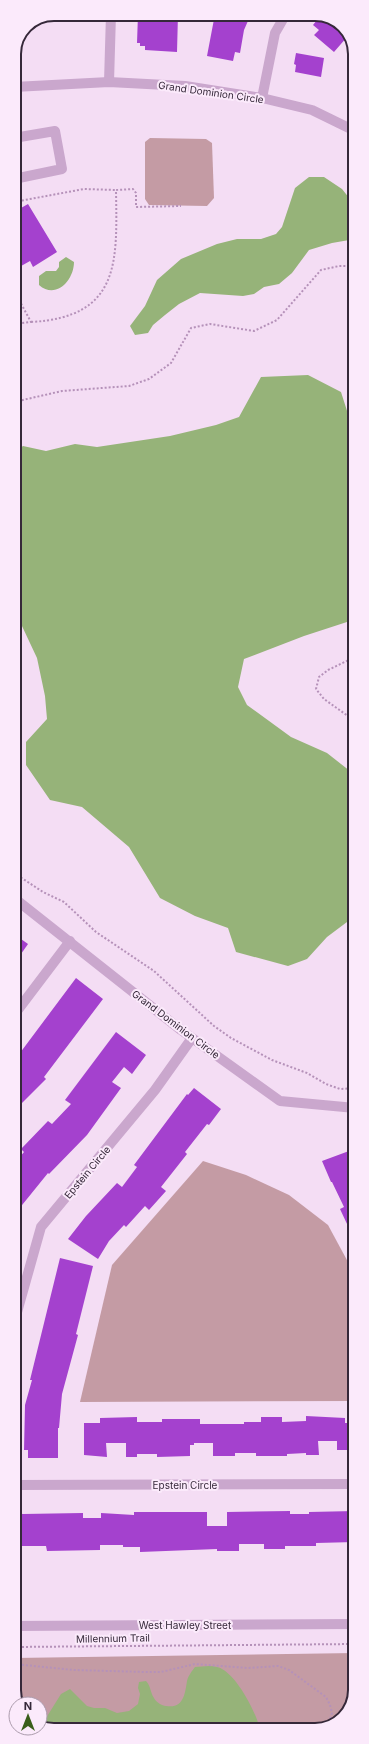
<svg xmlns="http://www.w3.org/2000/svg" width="369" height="1744" viewBox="0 0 369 1744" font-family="Inter,sans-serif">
	<rect width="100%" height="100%" fill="#f4ddf4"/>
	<g fill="#c49ba4">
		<polygon points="150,138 206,139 212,143 214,198 207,206 149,205 145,199 145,142"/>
		<polygon points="203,1161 246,1175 289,1195 328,1225 355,1275 355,1401 80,1402 112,1265"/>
		<polygon points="355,1653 355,1691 345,1717 321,1730 49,1730 40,1725 40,1704 19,1704 14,1696 14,1658"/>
	</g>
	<g fill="#96b379">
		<polygon points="309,177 324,177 342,189 350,199 355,205 355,239 332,243 309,250 292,273 279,284 264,287 254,294 243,296 200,293 179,304 165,315 153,325 148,333 135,335 130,326 145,306 157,280 181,259 217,244 237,239 261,239 276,234 282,227 295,188"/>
		<path d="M66,257L74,262C74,280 56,300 39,285V276L46,271H56L59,267V262Z"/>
		<polygon points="308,375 341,392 355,436 355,617 350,621 304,636 244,659 238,687 247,705 291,737 327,753 355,775 355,916 327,937 307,959 288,966 236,952 228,928 195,916 160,898 129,847 82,807 50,800 26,765 26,742 47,719 45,696 37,658 14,609 14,453 23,446 46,451 75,444 97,447 170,436 216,425 239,417 261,377"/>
		<path d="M195,1667C201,1667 210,1665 217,1667C235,1671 257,1713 260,1730H49L41,1726L61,1694L70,1689L87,1706L94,1708H105L117,1713L129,1711L138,1704L140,1694L138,1688L139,1682L146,1681C151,1686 150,1692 154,1698C156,1702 162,1706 166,1706C184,1709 185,1693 187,1681C188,1676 192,1671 195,1667Z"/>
	</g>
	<g fill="#a441ce">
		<polygon points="138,14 178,14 177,52 145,50 145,46 140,46 140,43 137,43"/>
		<polygon points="215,14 251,14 244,30 240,53 235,52 233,61 207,56"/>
		<polygon points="321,15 347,37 334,52 314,35 319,30 313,25"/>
		<polygon points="296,53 324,58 321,77 295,72 296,65 294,64"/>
		<polygon points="28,204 57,252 33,267 30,261 14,270 14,212"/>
		<polygon points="14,934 28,944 14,964"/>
		<polygon points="76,978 103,999 44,1077 46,1079 14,1111 14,1061"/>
		<polygon points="116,1032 146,1055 132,1074 124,1067 112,1082 121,1088 87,1135 49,1174 48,1173 14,1215 14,1164 24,1152 21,1149 48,1121 52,1124 71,1104 65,1100"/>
		<polygon points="194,1088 221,1109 209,1125 207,1124 185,1152 187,1154 161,1187 166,1191 149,1210 145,1206 126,1227 124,1225 109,1241 98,1259 68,1239 86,1216 117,1183 122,1187 137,1167 134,1165 187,1094 188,1095"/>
		<polygon points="349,1151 352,1160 355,1159 355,1241 340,1209 344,1207 332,1182 331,1182 322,1161"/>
		<polygon points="60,1258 93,1266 76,1334 78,1335 62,1394 59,1428 58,1428 58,1458 28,1458 28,1450 24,1450 25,1405 32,1380 30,1380"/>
		<polygon points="306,1416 345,1418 345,1423 355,1423 355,1450 337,1450 337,1441 318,1441 319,1455 306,1455 306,1453 287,1454 287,1456 256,1456 256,1453 235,1453 235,1456 213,1456 213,1443 194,1443 194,1445 190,1445 190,1456 157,1457 157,1454 137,1454 137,1457 126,1457 126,1443 106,1443 107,1457 84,1455 84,1423 100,1423 100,1418 137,1417 137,1422 162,1422 162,1419 200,1419 200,1424 244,1424 244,1422 261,1422 261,1417 282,1417 282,1422 306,1421"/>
		<polygon points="290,1511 290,1514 309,1514 309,1512 355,1511 355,1542 316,1543 316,1546 285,1546 285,1549 264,1549 264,1544 239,1544 239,1551 217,1551 217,1549 140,1552 140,1547 123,1547 123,1545 100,1545 100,1550 47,1551 46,1546 14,1546 14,1513 23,1514 83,1513 83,1518 101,1518 101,1513 134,1515 134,1512 207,1512 207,1526 227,1526 227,1512"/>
	</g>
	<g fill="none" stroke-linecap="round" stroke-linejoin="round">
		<g stroke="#b591b9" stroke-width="2" stroke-dasharray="2 2" stroke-linecap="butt">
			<polyline points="14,202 84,189 116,190"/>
			<polyline points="14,294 17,296 31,322 14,324"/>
			<path d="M31,322C121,317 117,261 116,190L133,189L136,193V207L181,206"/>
			<polyline points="14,402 62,391 129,386 149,379 171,363 191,328 210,324 254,331 277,320 321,270 339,266 355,266"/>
			<polyline points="355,657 328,670 319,677 316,689 324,699 355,721"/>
			<polyline points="14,873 43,892 64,902 96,932 154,971 214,1026 231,1038 272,1060 307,1073 326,1084 340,1089 355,1088"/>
			<polyline points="14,1647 355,1644"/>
			<polyline points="14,1664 74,1670 145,1672 161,1672 195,1664 248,1668 278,1666 289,1670 326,1697 330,1705 332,1713 328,1726"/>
		</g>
		<g stroke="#caa7cd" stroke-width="10">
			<polyline points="109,82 111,14"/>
			<polyline points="14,87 109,82 185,86 262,98 312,110 355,131"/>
			<polyline points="262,98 275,33 286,14"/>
			<polyline points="14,138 55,131 62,169 14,179"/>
			<polyline points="14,898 181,1030 280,1101 355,1108"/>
			<polyline points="14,1015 70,941"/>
			<polyline points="14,1323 41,1227 155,1090 192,1038"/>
			<polyline points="14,1485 355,1484"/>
			<polyline points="14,1626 355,1624"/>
		</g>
	</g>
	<g text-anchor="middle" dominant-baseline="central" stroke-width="4" stroke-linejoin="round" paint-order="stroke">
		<g font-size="10" fill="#352839" stroke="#fbeafb">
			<text transform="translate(211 92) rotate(8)">Grand Dominion Circle</text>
			<text transform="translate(176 1024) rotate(37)">Grand Dominion Circle</text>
			<text transform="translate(87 1172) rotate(-50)">Epstein Circle</text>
			<text x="185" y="1485">Epstein Circle</text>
			<text x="185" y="1625">West Hawley Street</text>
			<text transform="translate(113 1638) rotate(-1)">Millennium Trail</text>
		</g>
	</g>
	<path d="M0 0H369V1744H0ZM54 21H315A33 33 0 0 1 348 54V1690A33 33 0 0 1 315 1723H54A33 33 0 0 1 21 1690V54A33 33 0 0 1 54 21Z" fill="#fbeafb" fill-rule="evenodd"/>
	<path fill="none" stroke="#352839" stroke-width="2" d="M54 21H315A33 33 0 0 1 348 54V1690A33 33 0 0 1 315 1723H54A33 33 0 0 1 21 1690V54A33 33 0 0 1 54 21Z"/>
	<g transform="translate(28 1716)"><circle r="19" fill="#fbeafb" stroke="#ac9cad"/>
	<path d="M0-3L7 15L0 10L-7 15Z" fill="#3a5e1b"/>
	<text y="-6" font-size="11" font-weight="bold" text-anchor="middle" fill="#352839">N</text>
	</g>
</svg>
